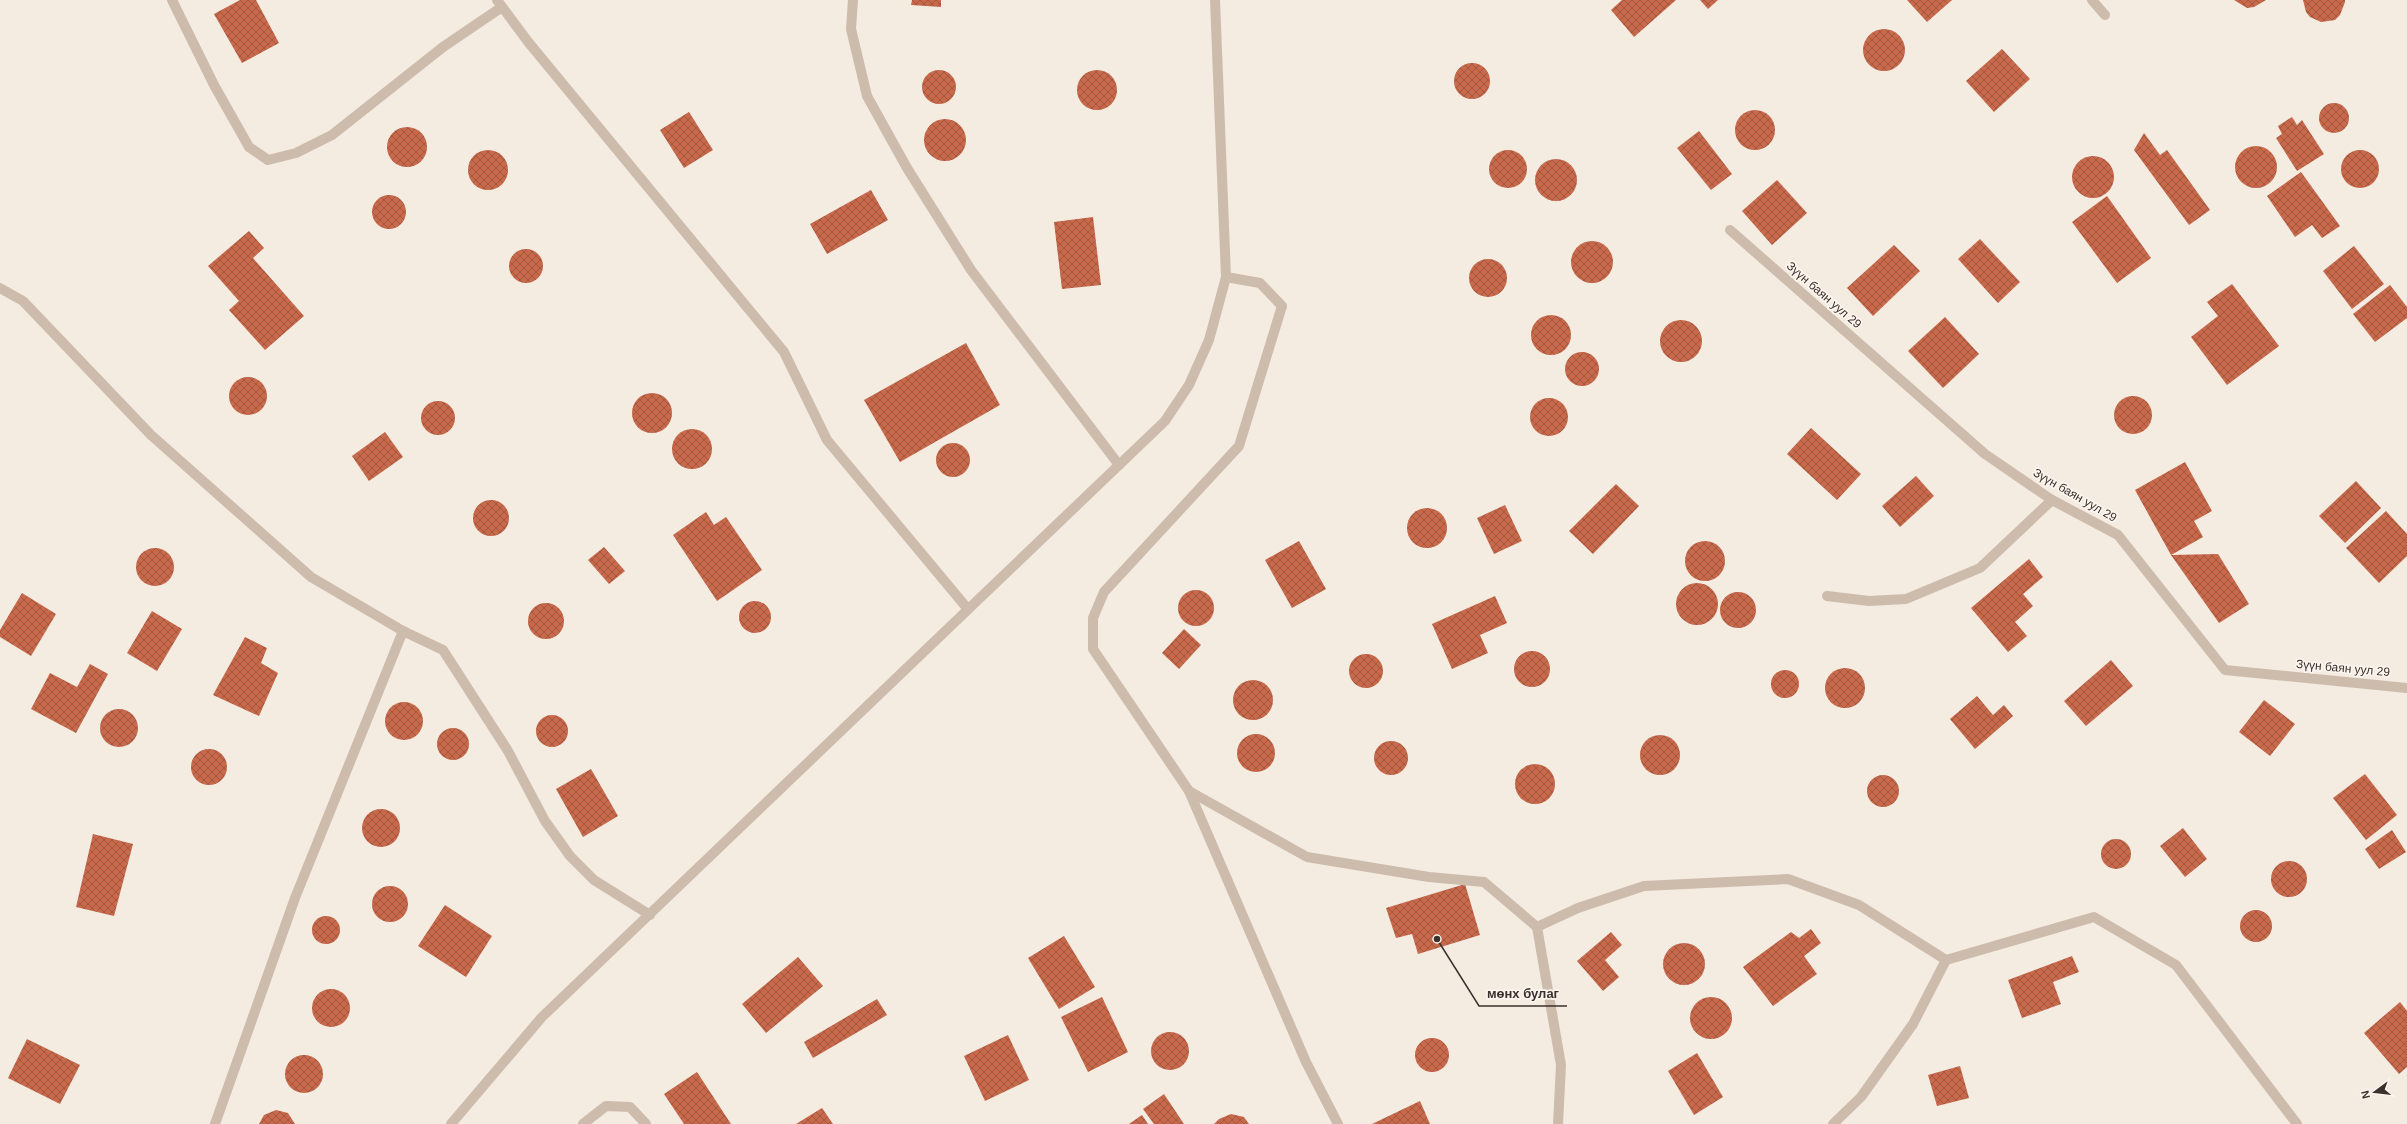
<svg xmlns="http://www.w3.org/2000/svg" width="2407" height="1124" viewBox="0 0 2407 1124" font-family="Arial,sans-serif">
	<defs>
		<pattern id="building-cross-hatch" width="8" height="8" patternUnits="userSpaceOnUse"><rect width="8" height="8" fill="#c8694b"/><path d="M0 0l8 8M0 8l8-8" fill="none" stroke="#a4573f"/></pattern>
	</defs>
	<rect width="100%" height="100%" fill="#f4ebe1"/>
	<g fill="url(#building-cross-hatch)">
		<polygon points="240,0 256,0 279,43 242,63 214,14"/>
		<polygon points="912,0 941,0 941,7 911,5"/>
		<polygon points="1622,0 1676,0 1634,37 1611,10"/>
		<polygon points="1700,0 1718,0 1708,9"/>
		<polygon points="1907,0 1952,0 1927,22"/>
		<polygon points="2234,0 2266,0 2254,7 2247,8"/>
		<polygon points="2303,0 2345,0 2345,2 2340,15 2335,20 2321,22 2310,17 2306,12"/>
		<circle cx="1884" cy="50" r="21"/>
		<polygon points="2002,49 2030,79 1994,112 1966,81"/>
		<circle cx="1472" cy="81" r="18"/>
		<circle cx="939" cy="87" r="17"/>
		<circle cx="1097" cy="90" r="20"/>
		<circle cx="2334" cy="118" r="15"/>
		<circle cx="1755" cy="130" r="20"/>
		<polygon points="689,112 713,150 684,168 660,130"/>
		<polygon points="2292,117 2297,125 2302,120 2324,154 2297,171 2276,138 2282,134 2278,126"/>
		<circle cx="945" cy="140" r="21"/>
		<circle cx="407" cy="147" r="20"/>
		<polygon points="1699,131 1732,174 1711,190 1677,148"/>
		<polygon points="2144,133 2160,155 2167,150 2210,210 2189,225 2134,150"/>
		<circle cx="2256" cy="167" r="21"/>
		<circle cx="1508" cy="169" r="19"/>
		<circle cx="2360" cy="169" r="19"/>
		<circle cx="488" cy="170" r="20"/>
		<circle cx="2093" cy="177" r="21"/>
		<circle cx="1556" cy="180" r="21"/>
		<polygon points="2301,172 2340,226 2322,238 2312,225 2295,237 2267,196"/>
		<polygon points="1777,180 1807,213 1772,245 1742,211"/>
		<polygon points="871,190 888,220 827,254 810,224"/>
		<circle cx="389" cy="212" r="17"/>
		<polygon points="2107,196 2151,258 2117,283 2072,222"/>
		<polygon points="1093,217 1101,285 1062,289 1054,222"/>
		<polygon points="249,231 264,248 253,258 304,316 265,350 229,310 239,301 208,266"/>
		<polygon points="1980,239 2020,282 1998,303 1958,259"/>
		<circle cx="1592" cy="262" r="21"/>
		<polygon points="1894,245 1920,271 1873,316 1847,288"/>
		<polygon points="2354,246 2384,284 2352,309 2323,271"/>
		<circle cx="526" cy="266" r="17"/>
		<circle cx="1488" cy="278" r="19"/>
		<polygon points="2232,284 2279,346 2227,385 2191,337 2218,316 2207,302"/>
		<polygon points="2390,285 2407,307 2407,318 2375,342 2353,314"/>
		<circle cx="1551" cy="335" r="20"/>
		<polygon points="1945,317 1979,354 1943,388 1908,351"/>
		<circle cx="1681" cy="341" r="21"/>
		<polygon points="966,343 1000,405 900,462 864,400"/>
		<circle cx="1582" cy="369" r="17"/>
		<circle cx="248" cy="396" r="19"/>
		<circle cx="652" cy="413" r="20"/>
		<circle cx="2133" cy="415" r="19"/>
		<circle cx="1549" cy="417" r="19"/>
		<circle cx="438" cy="418" r="17"/>
		<polygon points="1811,428 1861,474 1837,500 1787,454"/>
		<circle cx="692" cy="449" r="20"/>
		<polygon points="385,432 403,457 369,481 352,456"/>
		<circle cx="953" cy="460" r="17"/>
		<polygon points="2185,462 2212,511 2194,521 2203,537 2171,555 2135,490"/>
		<polygon points="1916,476 1934,496 1900,527 1882,506"/>
		<polygon points="2356,481 2381,508 2345,543 2319,516"/>
		<polygon points="1616,484 1639,506 1593,554 1569,531"/>
		<circle cx="491" cy="518" r="18"/>
		<polygon points="1505,505 1522,541 1494,554 1477,518"/>
		<circle cx="1427" cy="528" r="20"/>
		<polygon points="2386,511 2407,534 2407,556 2379,583 2346,548"/>
		<polygon points="706,512 714,525 726,517 762,570 717,601 673,535"/>
		<polygon points="1299,541 1326,589 1292,608 1265,560"/>
		<circle cx="1705" cy="561" r="20"/>
		<polygon points="604,547 625,571 609,584 588,560"/>
		<circle cx="155" cy="567" r="19"/>
		<polygon points="2218,554 2249,604 2219,623 2171,555"/>
		<polygon points="2029,559 2043,577 2023,594 2033,606 2015,622 2027,636 2008,652 1971,608"/>
		<circle cx="1697" cy="604" r="21"/>
		<circle cx="1196" cy="608" r="18"/>
		<circle cx="1738" cy="610" r="18"/>
		<polygon points="22,593 56,614 31,656 0,637 0,630"/>
		<polygon points="1495,596 1507,623 1480,635 1488,653 1452,669 1432,624"/>
		<circle cx="755" cy="617" r="16"/>
		<circle cx="546" cy="621" r="18"/>
		<polygon points="152,611 182,629 157,671 127,653"/>
		<polygon points="1184,629 1201,645 1179,669 1162,653"/>
		<polygon points="245,637 267,648 261,663 278,673 259,716 213,695"/>
		<circle cx="1532" cy="669" r="18"/>
		<circle cx="1366" cy="671" r="17"/>
		<polygon points="2111,660 2133,686 2086,726 2064,701"/>
		<polygon points="90,664 108,674 76,733 31,709 50,673 77,687"/>
		<circle cx="1845" cy="688" r="20"/>
		<circle cx="1785" cy="684" r="14"/>
		<circle cx="1253" cy="700" r="20"/>
		<polygon points="1977,696 1993,715 2004,705 2013,716 1975,749 1950,719"/>
		<polygon points="2264,700 2295,724 2270,756 2239,732"/>
		<circle cx="404" cy="721" r="19"/>
		<circle cx="119" cy="728" r="19"/>
		<circle cx="552" cy="731" r="16"/>
		<circle cx="453" cy="744" r="16"/>
		<circle cx="1256" cy="753" r="19"/>
		<circle cx="1660" cy="755" r="20"/>
		<circle cx="1391" cy="758" r="17"/>
		<circle cx="209" cy="767" r="18"/>
		<circle cx="1535" cy="784" r="20"/>
		<polygon points="591,769 618,816 583,837 556,789"/>
		<polygon points="2365,774 2397,815 2366,840 2333,798"/>
		<circle cx="1883" cy="791" r="16"/>
		<circle cx="381" cy="828" r="19"/>
		<polygon points="2183,828 2207,859 2185,877 2160,846"/>
		<polygon points="2392,830 2406,852 2379,869 2365,849"/>
		<polygon points="93,834 133,844 114,916 76,907"/>
		<circle cx="2116" cy="854" r="15"/>
		<circle cx="2289" cy="879" r="18"/>
		<polygon points="1465,884 1480,935 1418,954 1412,934 1396,938 1386,908"/>
		<circle cx="390" cy="904" r="18"/>
		<polygon points="445,905 492,936 466,977 418,946"/>
		<circle cx="2256" cy="926" r="16"/>
		<circle cx="326" cy="930" r="14"/>
		<polygon points="1811,929 1821,943 1804,956 1817,974 1773,1006 1743,967 1791,932 1799,938"/>
		<polygon points="1611,932 1622,945 1605,960 1619,977 1603,991 1577,961"/>
		<polygon points="1064,936 1095,987 1059,1009 1028,958"/>
		<circle cx="1684" cy="964" r="21"/>
		<polygon points="2072,956 2079,972 2053,982 2061,1004 2022,1018 2008,980"/>
		<polygon points="798,957 823,986 766,1033 742,1004"/>
		<circle cx="331" cy="1008" r="19"/>
		<polygon points="1102,997 1128,1052 1088,1072 1061,1017"/>
		<circle cx="1711" cy="1018" r="21"/>
		<polygon points="877,999 887,1015 813,1058 804,1042"/>
		<polygon points="2400,1002 2407,1011 2407,1067 2399,1074 2364,1033"/>
		<circle cx="1170" cy="1051" r="19"/>
		<polygon points="1008,1035 1029,1080 985,1101 964,1056"/>
		<circle cx="1432" cy="1055" r="17"/>
		<polygon points="27,1039 80,1065 60,1104 8,1078"/>
		<polygon points="1697,1053 1723,1097 1694,1115 1668,1071"/>
		<circle cx="304" cy="1074" r="19"/>
		<polygon points="1960,1066 1969,1098 1937,1106 1928,1075"/>
		<polygon points="697,1072 731,1124 684,1124 664,1094"/>
		<polygon points="1164,1094 1184,1124 1154,1124 1143,1109"/>
		<polygon points="1420,1101 1430,1124 1372,1124"/>
		<polygon points="822,1108 833,1124 796,1124"/>
		<polygon points="276,1110 288,1113 295,1124 259,1124 264,1115"/>
		<polygon points="1231,1114 1244,1117 1249,1124 1214,1124 1219,1119"/>
		<polygon points="1142,1115 1148,1124 1129,1124"/>
	</g>
	<g fill="none" stroke-linecap="round" stroke-linejoin="round">
		<polyline stroke="#cdbbac" stroke-width="10" points="1827,596 1869,601 1906,599 1980,568 2052,500"/>
		<g stroke="#cdbbac" stroke-width="10">
			<polyline points="172,0 214,85 249,147 268,160 296,153 332,135 443,47 502,7"/>
			<polyline points="497,0 529,43 784,352 827,440 967,608"/>
			<polyline points="853,0 851,29 867,96 907,168 971,270 1119,465"/>
			<polyline points="2092,0 2105,15"/>
			<polyline points="1730,230 1985,454 2052,500 2118,535 2225,670 2407,688"/>
			<polyline points="1226,277 1260,283 1282,306 1239,446 1104,592 1093,618 1093,649 1189,791 1307,857 1429,877 1484,882 1537,927 1578,908 1644,886 1788,879 1859,905 1946,960 2094,917 2176,965 2297,1124"/>
			<polyline points="0,288 23,301 151,435 311,577 403,631 443,650 508,751 545,821 570,856 594,880 650,915"/>
			<polyline points="1189,791 1306,1062 1338,1124"/>
			<polyline points="1537,927 1561,1065 1558,1124"/>
			<polyline points="215,1124 295,898 403,631"/>
			<polyline points="583,1124 606,1106 630,1107 646,1124"/>
			<polyline points="1833,1124 1861,1097 1913,1024 1946,960"/>
		</g>
		<polyline stroke="#cdbbac" stroke-width="10" points="451,1124 542,1017 1165,421 1189,385 1209,340 1226,277 1215,0"/>
	</g>
	<g text-anchor="middle" dominant-baseline="central" stroke-width="3.5" stroke-linejoin="round" paint-order="stroke">
		<g font-size="12" fill="#3b302b" stroke="#fbf5ee">
			<text transform="translate(1824 295) rotate(41)">Зүүн баян уул 29</text>
			<text transform="translate(2075 495) rotate(30)">Зүүн баян уул 29</text>
			<text transform="translate(2343 668) rotate(5)">Зүүн баян уул 29</text>
		</g>
	</g>
	<path fill="none" stroke="#3b302b" stroke-width="1.5" d="M1437 939L1479 1006H1567"/>
	<circle fill="#3b302b" stroke="#fbf5ee" stroke-width="1.5" cx="1437" cy="939" r="4"/>
	<g font-size="13" text-anchor="middle" font-weight="bold" fill="#3b302b" stroke="#fbf5ee" stroke-width="3.5" stroke-linejoin="round" paint-order="stroke">
		<text x="1523" y="998">мөнх булаг</text>
	</g>
	<g transform="translate(2375 1092) rotate(255)" stroke="#fbf5ee" stroke-width="3" paint-order="stroke">
	<path d="M0-3L7 15L0 10L-7 15Z" fill="#3b302b"/>
	<text y="-6" font-size="11" font-weight="bold" text-anchor="middle" fill="#3b302b">N</text>
	</g>
</svg>
